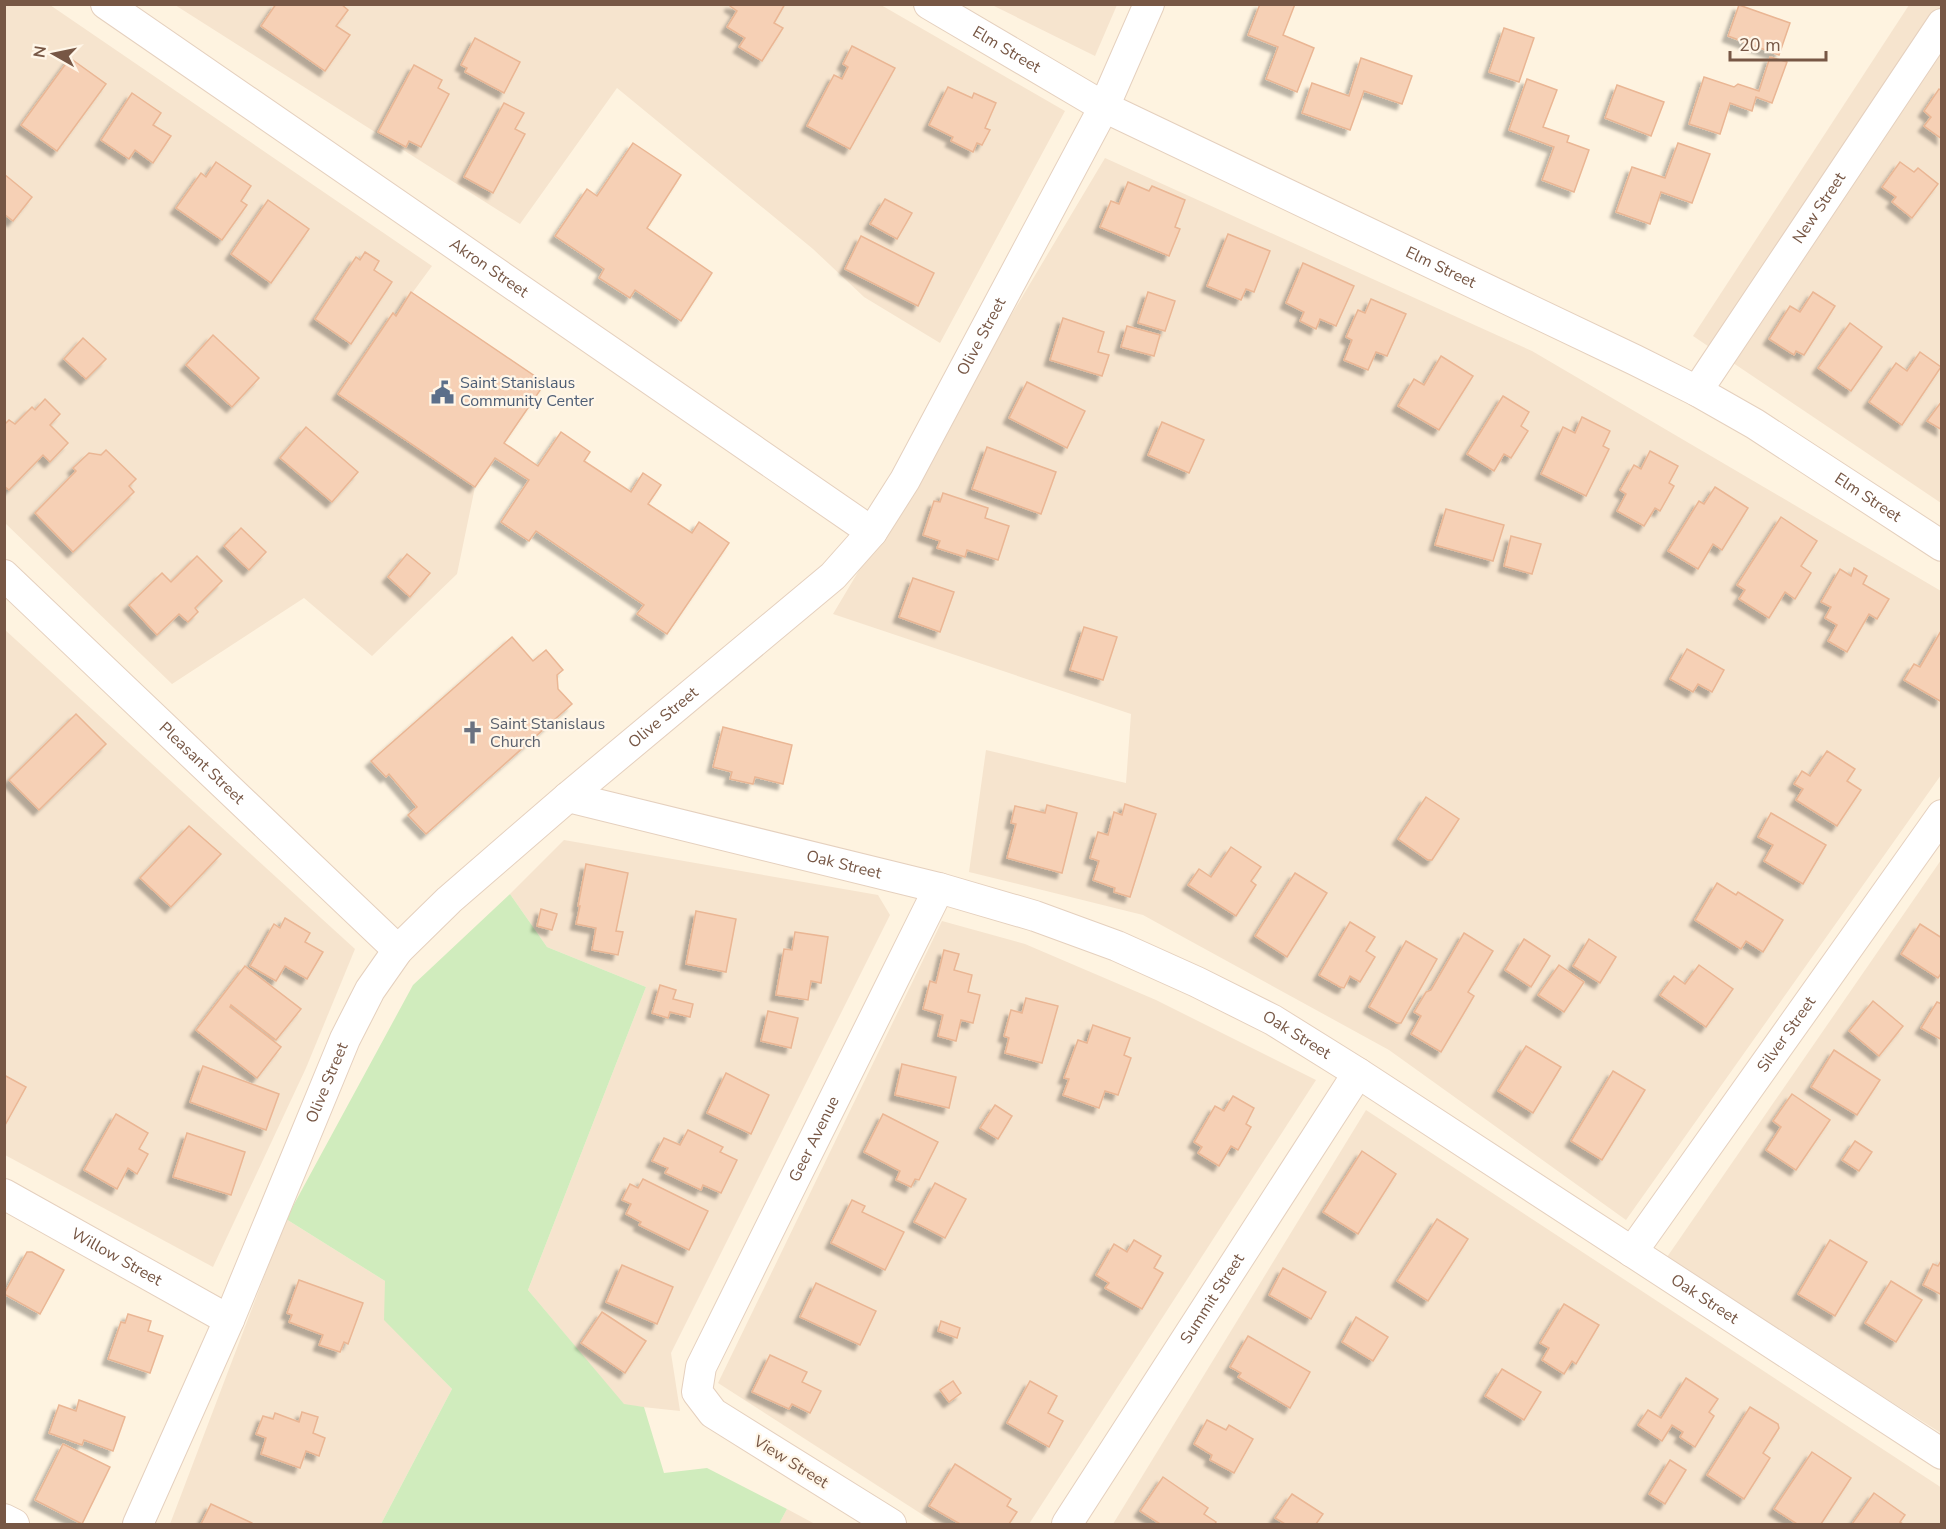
<svg xmlns="http://www.w3.org/2000/svg" width="1946" height="1529" viewBox="0 0 1946 1529" font-family="'Nunito Sans',sans-serif">
	<defs>
		<filter id="shadow"><feDropShadow dx="-5.5" dy="5.5" stdDeviation="1.5" flood-color="#0004"/></filter>
	</defs>
	<rect width="100%" height="100%" fill="#fef3e0"/>
	<g fill="#f6e4ce">
		<polygon points="4,5 50,5 432,266 338,394 475,487 457,574 372,656 304,598 172,684 5,523"/>
		<polygon points="175,5 881,5 1065,111 940,343 864,297 813,249 617,88 520,224"/>
		<polygon points="992,5 1117,5 1095,56"/>
		<polygon points="1909,5 1941,5 1941,503 1693,336"/>
		<polygon points="1105,158 1532,351 1941,591 1941,775 1626,1220 1389,1050 1143,915 969,872 986,750 1126,783 1131,714 833,614"/>
		<polygon points="4,629 355,949 306,1068 213,1267 5,1155"/>
		<polygon points="564,840 878,895 890,915 671,1353 680,1411 624,1405 528,1290 646,987 547,947 510,894"/>
		<polygon points="1941,860 1941,1433 1665,1260"/>
		<polygon points="942,921 1025,944 1156,1000 1316,1080 1029,1524 937,1524 718,1383"/>
		<polygon points="1366,1110 1942,1488 1941,1524 1113,1524"/>
		<polygon points="286,1219 385,1281 385,1320 452,1389 381,1524 170,1524"/>
		<polygon points="787,1509 815,1524 779,1524"/>
	</g>
	<polygon fill="#d0ecbd" points="510,894 547,947 646,987 528,1290 624,1404 644,1407 664,1473 707,1468 787,1509 779,1524 381,1524 452,1389 384,1320 385,1281 286,1219 413,985"/>
	<g fill="#f6d0b5" stroke="#eab694" stroke-width="1.5" filter="url(#shadow)">
		<polygon points="276,4 341,4 348,10 336,26 350,35 325,71 261,26"/>
		<polygon points="731,4 785,4 774,23 783,28 762,61 739,47 745,38 727,27 737,11 730,6"/>
		<polygon points="1260,4 1295,4 1283,35 1314,48 1297,92 1266,79 1278,47 1248,35"/>
		<polygon points="1739,5 1790,23 1779,55 1728,36"/>
		<polygon points="1504,28 1534,38 1519,82 1489,72"/>
		<polygon points="475,38 520,62 504,93 465,72 467,68 461,65"/>
		<polygon points="852,46 895,68 850,149 807,126 834,75 842,79 848,67 843,64"/>
		<polygon points="1770,57 1787,62 1772,103 1756,97 1752,111 1730,103 1720,134 1689,124 1704,77 1734,87 1738,84 1759,91"/>
		<polygon points="70,58 106,84 57,151 21,125"/>
		<polygon points="1361,58 1412,76 1402,104 1364,91 1350,130 1302,113 1312,83 1349,96"/>
		<polygon points="414,65 442,80 438,88 449,94 421,147 409,141 406,147 378,132"/>
		<polygon points="1527,79 1557,90 1543,127 1569,136 1567,142 1589,150 1574,192 1542,180 1554,147 1509,130"/>
		<polygon points="1617,85 1664,102 1651,136 1605,118"/>
		<polygon points="948,87 972,98 974,93 996,103 985,128 990,130 982,145 977,143 973,152 951,141 953,137 929,125"/>
		<polygon points="1939,89 1942,91 1942,139 1924,126 1931,117 1924,111"/>
		<polygon points="132,93 161,113 153,125 171,136 153,163 135,150 129,159 101,140"/>
		<polygon points="504,103 524,113 515,129 525,134 493,193 464,177"/>
		<polygon points="633,143 681,175 647,228 712,273 681,321 635,290 630,298 599,278 604,269 555,236 587,189 597,196"/>
		<polygon points="1678,143 1710,154 1692,203 1661,192 1650,224 1616,212 1632,167 1665,178"/>
		<polygon points="216,162 251,186 241,201 247,205 222,240 176,208 201,173 206,177"/>
		<polygon points="1900,162 1914,172 1918,168 1938,184 1912,218 1892,202 1896,197 1882,187"/>
		<polygon points="4,174 32,197 13,221 4,214"/>
		<polygon points="1128,182 1149,191 1152,186 1185,200 1175,227 1180,229 1169,256 1100,227 1111,201 1119,204"/>
		<polygon points="885,199 912,213 897,239 870,224"/>
		<polygon points="268,200 309,229 271,283 231,254"/>
		<polygon points="1228,234 1270,251 1254,292 1246,289 1241,300 1207,286"/>
		<polygon points="861,236 934,273 918,306 845,269"/>
		<polygon points="365,252 379,261 374,270 392,282 351,344 315,319 356,257 360,260"/>
		<polygon points="1303,263 1354,286 1336,326 1320,319 1316,329 1300,321 1304,312 1286,303"/>
		<polygon points="411,292 545,383 504,443 538,466 561,432 590,452 584,461 631,492 643,473 661,485 648,504 692,533 699,522 729,543 667,634 637,614 644,605 536,531 529,541 501,522 529,480 495,458 475,487 338,394 393,313 396,316"/>
		<polygon points="1148,292 1175,301 1165,331 1138,323"/>
		<polygon points="1813,292 1835,306 1804,355 1796,351 1794,355 1769,339 1790,306 1800,312"/>
		<polygon points="1371,299 1406,314 1387,356 1376,352 1368,370 1344,360 1352,340 1346,337 1358,310 1365,313"/>
		<polygon points="1063,318 1104,332 1098,352 1109,355 1102,376 1050,360"/>
		<polygon points="1850,323 1882,347 1851,391 1818,368"/>
		<polygon points="1127,326 1160,335 1154,356 1121,347"/>
		<polygon points="213,335 259,378 232,407 186,365"/>
		<polygon points="83,338 106,359 86,379 64,359"/>
		<polygon points="1920,352 1941,367 1902,425 1869,402 1896,363 1907,371"/>
		<polygon points="1441,356 1473,376 1439,430 1398,406 1414,379 1424,385"/>
		<polygon points="1027,382 1085,411 1067,448 1009,418"/>
		<polygon points="1503,396 1529,412 1521,426 1528,431 1511,458 1504,454 1494,471 1467,454"/>
		<polygon points="45,399 60,414 50,425 68,443 50,462 43,455 9,490 4,486 4,425 9,420 15,424 32,407 35,410"/>
		<polygon points="1942,401 1942,430 1927,421"/>
		<polygon points="1582,417 1610,431 1603,446 1609,449 1586,496 1541,474 1563,427 1575,433"/>
		<polygon points="1162,422 1204,440 1189,473 1148,455"/>
		<polygon points="306,427 358,472 332,502 280,458"/>
		<polygon points="987,447 1056,472 1041,514 972,489"/>
		<polygon points="106,450 136,479 129,486 134,492 73,552 35,513 76,471 73,468 89,453 101,455"/>
		<polygon points="1650,451 1678,466 1669,483 1674,486 1660,511 1655,508 1644,526 1617,511 1626,494 1620,490 1634,465 1641,469"/>
		<polygon points="1715,487 1748,508 1722,550 1713,544 1698,569 1668,551 1699,501 1704,504"/>
		<polygon points="943,493 988,508 985,518 1009,526 998,560 967,550 965,557 937,548 940,541 923,535 934,501 940,502"/>
		<polygon points="1446,509 1504,525 1493,561 1435,545"/>
		<polygon points="1781,517 1817,541 1801,566 1811,573 1795,599 1785,592 1769,618 1739,599 1745,590 1737,585"/>
		<polygon points="241,528 266,552 249,570 224,546"/>
		<polygon points="1511,536 1541,544 1532,574 1504,566"/>
		<polygon points="407,554 430,573 410,597 388,577"/>
		<polygon points="197,556 222,581 195,608 198,612 188,622 179,614 157,635 129,605 162,573 171,582"/>
		<polygon points="1854,568 1867,576 1863,584 1889,599 1877,619 1869,614 1847,652 1828,641 1837,625 1825,618 1831,607 1821,602 1840,569 1851,576"/>
		<polygon points="913,578 954,592 940,632 899,617"/>
		<polygon points="1084,627 1117,637 1103,680 1070,670"/>
		<polygon points="1941,631 1942,698 1940,701 1904,680 1914,664 1920,667"/>
		<polygon points="512,637 533,661 546,650 563,670 557,675 558,689 572,704 426,834 408,815 417,807 389,774 386,777 371,761"/>
		<polygon points="1687,649 1724,670 1712,692 1698,684 1693,692 1670,679"/>
		<polygon points="76,714 106,744 39,810 9,780"/>
		<polygon points="723,727 792,745 783,784 755,777 753,784 730,779 732,772 713,767"/>
		<polygon points="1827,751 1855,769 1847,781 1861,790 1837,826 1796,800 1803,789 1794,784 1802,771 1810,776"/>
		<polygon points="1426,797 1459,819 1432,860 1428,860 1398,839"/>
		<polygon points="1125,804 1156,814 1130,897 1114,892 1115,888 1093,880 1099,861 1090,858 1098,832 1108,835 1114,812 1122,815"/>
		<polygon points="1047,805 1077,813 1062,873 1007,858 1016,824 1011,823 1015,806 1045,813"/>
		<polygon points="1771,813 1826,845 1803,884 1764,861 1773,845 1758,837"/>
		<polygon points="189,826 221,854 171,907 140,878"/>
		<polygon points="1231,847 1261,867 1251,881 1256,885 1236,916 1188,885 1199,869 1211,877"/>
		<polygon points="586,864 628,873 616,931 623,932 618,955 592,950 596,928 576,924 580,906 578,906"/>
		<polygon points="1295,873 1327,893 1287,957 1255,936"/>
		<polygon points="1717,883 1736,895 1738,892 1783,920 1763,952 1746,941 1741,949 1695,920"/>
		<polygon points="541,909 557,914 552,930 537,926"/>
		<polygon points="696,911 736,919 726,972 686,964"/>
		<polygon points="285,918 310,933 305,942 323,952 307,979 285,966 276,981 250,966 274,924 280,928"/>
		<polygon points="1350,922 1375,937 1366,951 1375,957 1360,982 1350,976 1344,988 1340,987 1319,975"/>
		<polygon points="1920,924 1942,938 1942,972 1938,978 1901,954"/>
		<polygon points="795,932 828,937 821,983 811,981 808,1000 776,995 784,949 792,950"/>
		<polygon points="1464,933 1493,951 1468,992 1474,996 1441,1052 1411,1034 1421,1016 1414,1012 1426,992 1431,990"/>
		<polygon points="1524,939 1550,956 1531,987 1505,970"/>
		<polygon points="1589,939 1616,957 1600,983 1573,966"/>
		<polygon points="1406,941 1437,959 1401,1023 1397,1023 1369,1007"/>
		<polygon points="944,950 959,954 954,970 972,975 968,992 980,995 973,1023 961,1020 956,1041 938,1036 943,1015 923,1009 930,981 936,983"/>
		<polygon points="1559,965 1584,982 1564,1012 1538,995"/>
		<polygon points="1699,965 1733,989 1706,1027 1660,995 1674,976 1685,984"/>
		<polygon points="245,966 301,1009 276,1040 231,1005 230,1007 281,1047 257,1078 196,1030"/>
		<polygon points="660,985 676,990 673,999 693,1004 690,1017 670,1012 668,1018 652,1013"/>
		<polygon points="1026,998 1058,1006 1042,1063 1005,1053 1009,1038 1004,1036 1011,1010 1022,1013"/>
		<polygon points="1873,1001 1903,1026 1879,1056 1849,1031"/>
		<polygon points="1937,1002 1942,1004 1942,1040 1921,1028"/>
		<polygon points="768,1011 798,1018 791,1048 761,1041"/>
		<polygon points="1093,1025 1130,1038 1124,1055 1131,1058 1118,1095 1105,1091 1099,1108 1063,1095 1069,1079 1064,1078 1078,1040 1087,1043"/>
		<polygon points="1526,1046 1561,1067 1533,1113 1498,1091"/>
		<polygon points="1834,1050 1880,1080 1857,1115 1811,1087"/>
		<polygon points="902,1064 956,1077 949,1108 895,1095"/>
		<polygon points="203,1066 279,1094 266,1130 190,1102"/>
		<polygon points="1613,1071 1645,1090 1602,1160 1571,1141"/>
		<polygon points="726,1073 769,1095 751,1134 707,1113"/>
		<polygon points="4,1075 26,1087 4,1127"/>
		<polygon points="1792,1094 1830,1120 1796,1170 1766,1150 1781,1127 1773,1121"/>
		<polygon points="1233,1096 1254,1108 1246,1124 1251,1127 1238,1150 1231,1146 1219,1166 1198,1153 1202,1147 1194,1142 1215,1106 1224,1111"/>
		<polygon points="995,1105 1012,1116 998,1139 980,1128"/>
		<polygon points="116,1114 148,1133 139,1149 148,1154 137,1174 128,1168 117,1189 84,1170"/>
		<polygon points="883,1114 938,1142 919,1180 915,1179 911,1187 896,1180 900,1171 864,1152"/>
		<polygon points="688,1130 723,1147 720,1152 737,1160 721,1193 703,1185 701,1190 665,1173 668,1168 652,1161 664,1138 680,1145"/>
		<polygon points="187,1133 245,1152 231,1195 173,1177"/>
		<polygon points="1855,1141 1872,1152 1859,1171 1842,1160"/>
		<polygon points="1362,1151 1396,1174 1358,1234 1323,1212"/>
		<polygon points="643,1179 708,1211 689,1250 639,1225 641,1222 626,1214 631,1204 622,1200 630,1184 638,1188"/>
		<polygon points="935,1183 966,1199 945,1238 914,1222"/>
		<polygon points="852,1200 865,1206 862,1212 904,1232 885,1270 831,1243"/>
		<polygon points="1437,1219 1468,1239 1428,1301 1397,1281"/>
		<polygon points="1134,1240 1161,1256 1154,1268 1163,1273 1142,1309 1105,1288 1109,1283 1096,1275 1114,1244 1127,1252"/>
		<polygon points="1830,1240 1867,1262 1835,1316 1798,1294"/>
		<polygon points="27,1252 32,1252 64,1270 40,1314 4,1294"/>
		<polygon points="1942,1259 1942,1295 1923,1285 1933,1264 1938,1266"/>
		<polygon points="622,1265 673,1287 657,1324 606,1302"/>
		<polygon points="1283,1268 1326,1292 1311,1319 1269,1295"/>
		<polygon points="299,1280 363,1303 348,1344 344,1342 340,1352 319,1345 323,1335 289,1322 292,1315 287,1313"/>
		<polygon points="1891,1281 1922,1300 1896,1342 1865,1323"/>
		<polygon points="816,1283 876,1311 860,1345 800,1317"/>
		<polygon points="1564,1304 1599,1325 1576,1364 1572,1361 1564,1374 1542,1360 1549,1348 1540,1343"/>
		<polygon points="602,1312 646,1341 625,1373 581,1343"/>
		<polygon points="128,1314 151,1321 148,1331 163,1336 150,1373 108,1359 121,1322 125,1323"/>
		<polygon points="1356,1317 1388,1337 1373,1361 1342,1342"/>
		<polygon points="941,1321 960,1328 957,1338 938,1331"/>
		<polygon points="1248,1336 1310,1372 1290,1408 1238,1377 1241,1373 1230,1367"/>
		<polygon points="770,1355 807,1372 802,1382 821,1391 810,1413 792,1404 789,1409 752,1392"/>
		<polygon points="1502,1369 1541,1392 1524,1420 1485,1396"/>
		<polygon points="1686,1378 1718,1399 1709,1412 1714,1416 1695,1447 1680,1437 1683,1432 1672,1425 1662,1441 1638,1425 1648,1410 1661,1418"/>
		<polygon points="953,1381 961,1393 949,1402 940,1390"/>
		<polygon points="1030,1381 1057,1396 1048,1413 1063,1421 1049,1447 1007,1423"/>
		<polygon points="79,1400 125,1417 113,1451 84,1440 82,1445 49,1433 59,1405 76,1411"/>
		<polygon points="1750,1407 1778,1424 1779,1428 1763,1453 1770,1458 1744,1499 1707,1475"/>
		<polygon points="302,1412 318,1417 313,1433 325,1438 319,1456 306,1451 300,1468 261,1454 266,1438 256,1434 263,1416 273,1419 275,1413 299,1422"/>
		<polygon points="1207,1420 1226,1430 1229,1425 1253,1439 1234,1473 1210,1460 1212,1455 1194,1444"/>
		<polygon points="63,1444 110,1467 82,1524 35,1500"/>
		<polygon points="1812,1452 1851,1478 1821,1524 1797,1524 1774,1509"/>
		<polygon points="1670,1460 1686,1470 1665,1504 1649,1494"/>
		<polygon points="955,1464 1011,1499 1007,1506 1017,1512 1009,1524 960,1524 929,1506"/>
		<polygon points="1163,1477 1208,1508 1204,1514 1216,1522 1215,1524 1160,1524 1140,1511"/>
		<polygon points="1874,1493 1905,1515 1900,1522 1903,1524 1852,1524"/>
		<polygon points="1292,1494 1323,1514 1316,1524 1285,1524 1275,1518"/>
		<polygon points="211,1504 252,1523 252,1524 201,1524"/>
	</g>
	<g fill="none" stroke-linecap="round" stroke-linejoin="round">
		<defs>
			<g id="minor">
				<path id="s1" d="M106,4L872,532"/>
				<path id="s2" d="M929,4L1104,107L1635,360L1697,391L1755,424L1942,546"/>
				<path id="s3" d="M1697,391L1942,24"/>
				<path id="s4" d="M4,575L398,950"/>
				<path id="s5" d="M568,797L939,888L1035,916L1117,946L1197,982L1273,1020L1358,1073L1942,1454"/>
				<path id="s6" d="M4,1194L229,1320"/>
				<path id="s7" d="M1632,1252L1942,815"/>
				<polyline points="4,1519 14,1524"/>
				<path id="s8" d="M138,1524L229,1320L345,1039L370,990L398,950L449,900L568,797L833,576L872,532L905,480L1104,107L1149,4"/>
				<path id="s9" d="M891,1524L713,1413L697,1392L701,1367L939,888"/>
				<path id="s10" d="M1067,1524L1358,1073"/>
			</g>
		</defs>
		<use href="#minor" stroke="#e5d0be" stroke-width="32"/>
		<use href="#minor" stroke="#fff" stroke-width="30"/>
	</g>
	<defs>
		<symbol id="civic-bare" viewBox="-9 -9 18 18"><path d="M-.6-6.5H3V-4.5H.6V-3L4-1V1h2V6H-6V1h2V-1L-.6-3ZM-1.2 2.5V6h2.4V2.5Z" fill="#5c6f8a" stroke="#fff6e8" stroke-width="2.5" paint-order="stroke"/></symbol>
		<symbol id="church-bare" viewBox="-9 -9 18 18"><path d="M-1.2-6h2.4v3.5h3.3v2.4h-3.3V6h-2.4V-.1h-3.3v-2.4h3.3Z" fill="#6b7280" stroke="#fff6e8" stroke-width="2.5" paint-order="stroke"/></symbol>
	</defs>
	<g fill-rule="evenodd">
		<use href="#civic-bare" x="426" y="376" width="33" height="33"/>
		<use href="#church-bare" x="456" y="716" width="33" height="33"/>
	</g>
	<g text-anchor="middle" dominant-baseline="central" stroke-width="4.5" stroke-linejoin="round" paint-order="stroke">
		<g font-size="16" fill="#775745" stroke="#fff6e8">
			<text stroke="none"><textPath href="#s2" startOffset="90">Elm Street</textPath></text>
			<text stroke="none"><textPath href="#s3" startOffset="220">New Street</textPath></text>
			<text stroke="none"><textPath href="#s2" startOffset="576">Elm Street</textPath></text>
			<text stroke="none"><textPath href="#s1" startOffset="465">Akron Street</textPath></text>
			<text stroke="none"><textPath href="#s8" startOffset="1488">Olive Street</textPath></text>
			<text stroke="none"><textPath href="#s2" startOffset="1062">Elm Street</textPath></text>
			<text stroke="none"><textPath href="#s8" startOffset="984">Olive Street</textPath></text>
			<text stroke="none"><textPath href="#s4" startOffset="273">Pleasant Street</textPath></text>
			<text stroke="none"><textPath href="#s5" startOffset="284">Oak Street</textPath></text>
			<text stroke="none"><textPath href="#s7" startOffset="267">Silver Street</textPath></text>
			<text stroke="none"><textPath href="#s5" startOffset="770">Oak Street</textPath></text>
			<text stroke="none"><textPath href="#s8" startOffset="480">Olive Street</textPath></text>
			<text stroke="none"><textPath href="#s9" startOffset="516">Geer Avenue</textPath></text>
			<text stroke="none"><textPath href="#s6" startOffset="129">Willow Street</textPath></text>
			<text stroke="none"><textPath href="#s10" startOffset="268">Summit Street</textPath></text>
			<text stroke="none"><textPath href="#s5" startOffset="1256">Oak Street</textPath></text>
			<text transform="translate(791 1462) rotate(32)">View Street</text>
		</g>
		<g font-size="16" fill="#4e5e75" stroke="#fff6e8" text-anchor="start">
			<text x="460" y="383">Saint Stanislaus<tspan x="460" dy="18">Community Center</tspan></text>
		</g>
		<g font-size="16" fill="#5b616d" stroke="#fff6e8" text-anchor="start">
			<text x="490" y="724">Saint Stanislaus<tspan x="490" dy="18">Church</tspan></text>
		</g>
	</g>
	<rect width="1946" height="1529" fill="none" stroke="#775745" stroke-width="12"/>
	<g transform="translate(54 54) rotate(279)" stroke="#fff6e8" stroke-width="4.5" paint-order="stroke">
	<path d="M0-4.5L10 22L0 15L-10 22Z" fill="#775745"/>
	<text y="-9" font-size="16" font-weight="bold" text-anchor="middle" fill="#775745">N</text>
	</g>
	<path d="M1730 51v9h96v-9" fill="none" stroke="#775745" stroke-width="3"/>
	<text x="1739" y="51" font-size="18" fill="#775745" stroke="#fff6e8" stroke-width="4.5" paint-order="stroke">20 m</text>
</svg>
